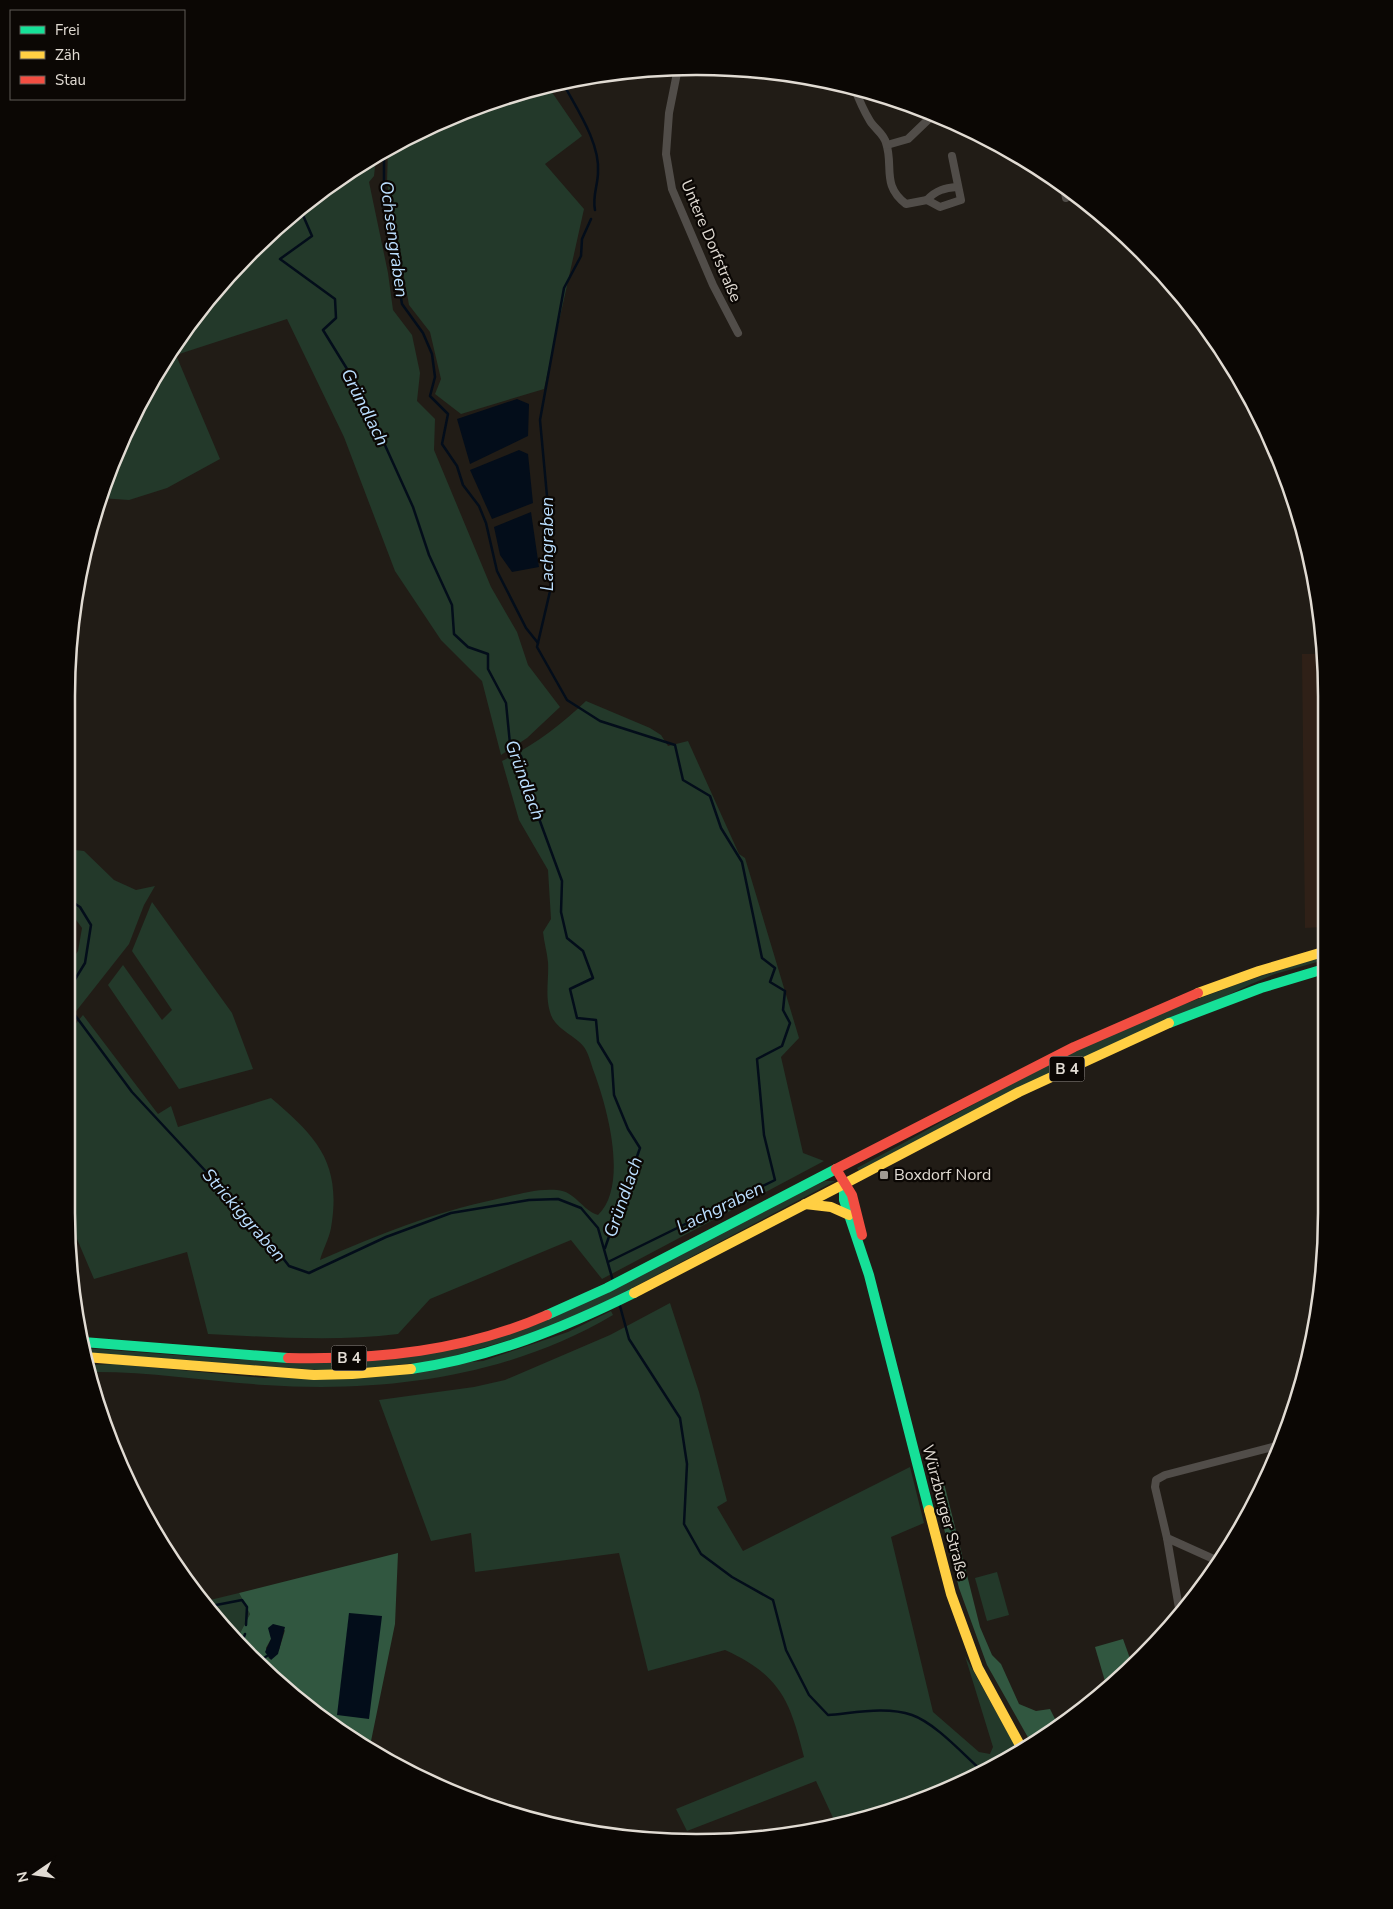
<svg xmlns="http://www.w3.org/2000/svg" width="1393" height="1909" viewBox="0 0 1393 1909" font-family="'Nunito Sans',sans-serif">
	<rect width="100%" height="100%" fill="#211c16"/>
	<polygon fill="#2f2017" points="1302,654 1322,654 1323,927 1305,928"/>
	<g fill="#23392a">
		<polygon points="547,85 582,136 545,164 584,209 544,389 461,414 435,394 441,379 430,332 409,305 387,183 388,150 418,131 533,88"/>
		<polygon points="376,157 374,176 369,182 388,273 393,310 412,335 420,373 417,401 435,419 434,450 491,587 517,632 528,665 560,707 527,738 501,755 482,681 441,640 395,571 344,437 287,319 176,355 220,459 167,488 129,500 100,498 114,455 172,347 223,281 313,197"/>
		<path d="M586,701L650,728L661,735L668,746L688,741L739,854L745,858L799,1038L781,1057L803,1153L824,1161L602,1279L571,1240L430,1299L398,1334C335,1342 271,1337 208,1334L187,1252L94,1279L66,1213V1035L83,1015L158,1114L171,1106L178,1127L271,1098C317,1137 342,1163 331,1228C329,1239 323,1249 320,1260C380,1234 432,1213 497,1199C516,1195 537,1188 557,1190C575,1191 583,1211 598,1215C629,1185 607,1107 594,1072C591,1064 589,1054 584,1047C574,1034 555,1030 550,1012C545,996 549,979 548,962C547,952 544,942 543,932L551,919L548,870L519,820L502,761C533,746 561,725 586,701Z"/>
		<polygon points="66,849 84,851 114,880 136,890 155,886 144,905 129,944 66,1024 66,969 78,951 82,928 66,906"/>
		<polygon points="152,902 232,1013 253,1069 179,1089 108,985 123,965 162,1020 172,1010 132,951"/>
		<path d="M1323,957L1324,960L1275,974L1249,985L859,1171L857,1168C934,1128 1007,1083 1085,1047C1163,1011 1242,980 1323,957Z"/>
		<polygon points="825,1181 835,1181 564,1324 437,1361 333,1371 85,1353 84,1348 240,1360 472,1346"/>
		<path d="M670,1303L699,1392L727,1501L717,1507L743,1551L910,1467L924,1523L891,1537L933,1712L979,1752L990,1754L993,1747L965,1656L1017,1749L938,1795L835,1822L816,1781L687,1831L676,1809L804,1757C790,1700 780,1675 725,1650L648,1671L619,1553L475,1572L471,1533L431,1541L379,1400L474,1387L505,1380L610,1335Z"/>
		<path d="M611,1311L613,1315C508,1377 385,1393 265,1385C206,1381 147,1371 87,1372L86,1365L116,1364L265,1378L483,1361L568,1332Z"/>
		<polygon points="997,1572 1009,1615 987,1621 975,1578"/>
		<polygon points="239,1593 250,1614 238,1637 206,1601"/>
	</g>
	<g fill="#315740" fill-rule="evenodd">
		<polygon points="944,1483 980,1627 992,1655 1001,1664 1019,1704 1036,1711 1050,1709 1058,1725 1030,1741 987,1665 959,1588 933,1485"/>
		<path d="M398,1553L395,1624L370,1746L281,1686L238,1637L250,1614L239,1593ZM285,1630L279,1650L269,1659L266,1648L271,1639Z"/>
		<polygon points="1123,1639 1132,1664 1107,1688 1095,1647"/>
	</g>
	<g fill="#030d1a">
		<polygon points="517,399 529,404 528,436 470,464 457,419"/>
		<polygon points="519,450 528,454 533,503 492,519 470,470"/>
		<polygon points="531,512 539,567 512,572 500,555 494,527"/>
		<polygon points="349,1613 382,1616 369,1719 337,1715"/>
		<polygon points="273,1624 285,1627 278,1654 271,1660 265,1652 271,1639 268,1628"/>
	</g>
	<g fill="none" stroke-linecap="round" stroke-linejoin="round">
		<g stroke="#030d1a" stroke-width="2.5">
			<path d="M563,83C576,108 600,142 598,172C598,185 592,197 595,210"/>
			<polyline points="384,152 384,190 402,304 423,333 432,354 435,377 430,396 448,414 442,444 457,466 463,485 479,506 486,523 497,571 526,628 538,643"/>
			<polyline points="302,206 302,213 312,236 280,259 335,299 336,318 323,330 360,390 413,507 429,555 452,605 454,634 468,647 488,654 488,669 506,703 510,744 521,756 530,794 562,881 561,912 567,938 583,951 593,978 570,989 577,1018 596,1020 598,1042 612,1065 614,1095 628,1129 640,1148 605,1248"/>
			<polyline points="591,219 582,239 581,256 564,288 540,420 548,507 551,587 537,647 567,700 600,721 675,745 683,780 710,796 721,828 742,862 762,958 775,968 770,982 785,991 783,1010 790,1023 782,1046 757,1059 764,1135 775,1180 608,1262"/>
			<polyline points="66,994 85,963 91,925 80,907 66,898"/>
			<polyline points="66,1003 132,1092 266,1236 289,1266 309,1273 386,1237 451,1213 529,1200 558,1199 581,1208 598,1228 613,1281"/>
			<path d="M620,1306L629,1339L680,1418L687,1464L684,1524L701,1554L732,1577L773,1600L786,1650L809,1695L828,1715C854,1713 886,1706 912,1715C935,1723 962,1753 981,1770"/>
			<polyline points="211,1606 242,1600 247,1607 246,1625"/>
			<polyline points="242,1642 245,1634"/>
			<polyline points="259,1661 267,1656"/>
		</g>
		<g stroke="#514d49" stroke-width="8">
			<polyline points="678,68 669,113 666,154 672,189 713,285 738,333"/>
			<path d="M855,89C859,100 864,111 870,121C875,129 884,134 886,143C894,166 881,185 906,204L927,200L940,207L961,200L952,156"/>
			<polyline points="887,145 908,139 933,115"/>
			<polyline points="1064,188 1066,198"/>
			<path d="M927,200C936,190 945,188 957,187"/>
			<polyline points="1167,1538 1180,1614"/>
			<polyline points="1218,1561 1167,1538 1155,1487 1156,1480 1165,1475 1280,1445"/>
		</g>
		<g stroke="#16e098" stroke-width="10">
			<polyline points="1169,1023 1261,988 1324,969"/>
			<polyline points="844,1184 844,1200 869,1275 929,1510"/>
			<polyline points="547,1315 607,1288 836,1169"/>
			<polyline points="83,1342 288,1358"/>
			<path d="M411,1369C490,1358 563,1328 634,1293"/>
		</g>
		<g stroke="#ffcf43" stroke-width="10">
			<polyline points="1198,993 1259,971 1323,952"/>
			<polyline points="844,1184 1019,1092 1169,1023"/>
			<polyline points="805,1204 831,1207 849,1215"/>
			<polyline points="634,1293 844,1184"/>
			<polyline points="85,1357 314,1375 352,1374 411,1369"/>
			<polyline points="929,1510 951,1594 978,1668 1021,1747"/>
		</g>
		<g stroke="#f24e42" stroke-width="10">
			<polyline points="836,1169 852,1195 862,1235"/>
			<polyline points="836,1169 1074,1047 1198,993"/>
			<path d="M288,1358C377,1360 465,1351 547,1315"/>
		</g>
	</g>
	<rect fill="#9e9891" stroke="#0b0704" stroke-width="2" x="879" y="1170" width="10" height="10" rx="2.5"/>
	<g text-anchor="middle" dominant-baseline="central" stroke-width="4.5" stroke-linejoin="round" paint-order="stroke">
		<g fill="#0b0704" stroke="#a19b95" stroke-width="1">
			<rect x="1049.5" y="1056.5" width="35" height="25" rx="4"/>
			<rect x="331.5" y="1345.5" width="35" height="25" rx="4"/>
		</g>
		<g font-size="15" font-weight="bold" fill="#e1dbd3">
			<text x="1067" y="1069">B 4</text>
			<text x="349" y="1358">B 4</text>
		</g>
		<g font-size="16" fill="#e1dbd3" stroke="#0b0704">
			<text transform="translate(711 241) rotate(67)">Untere Dorfstraße</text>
			<text transform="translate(945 1512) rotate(75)">Würzburger Straße</text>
		</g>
		<g font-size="16" fill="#e1dbd3" stroke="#0b0704" text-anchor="start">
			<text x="894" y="1175">Boxdorf Nord</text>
		</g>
		<g font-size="18" font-style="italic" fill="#bbdfff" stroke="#0b0704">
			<text transform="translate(394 239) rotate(82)">Ochsengraben</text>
			<text transform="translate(365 407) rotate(63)">Gründlach</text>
			<text transform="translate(547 544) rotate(-90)">Lachgraben</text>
			<text transform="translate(525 780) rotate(70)">Gründlach</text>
			<text transform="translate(623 1197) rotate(-71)">Gründlach</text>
			<text transform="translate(720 1207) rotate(-26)">Lachgraben</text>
			<text transform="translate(244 1215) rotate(49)">Strickiggraben</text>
		</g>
	</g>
	<path d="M0 0H1393V1909H0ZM696 75H697A621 621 0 0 1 1318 696V1213A621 621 0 0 1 697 1834H696A621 621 0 0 1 75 1213V696A621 621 0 0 1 696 75Z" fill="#0b0704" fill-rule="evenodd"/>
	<path fill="none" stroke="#e1dbd3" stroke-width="2.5" d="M696 75H697A621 621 0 0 1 1318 696V1213A621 621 0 0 1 697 1834H696A621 621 0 0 1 75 1213V696A621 621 0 0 1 696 75Z"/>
	<rect x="10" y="10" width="175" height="90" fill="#0b0704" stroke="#615c57"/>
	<rect x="20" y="26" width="25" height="8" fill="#16e098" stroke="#615c57"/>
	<text x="55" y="35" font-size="15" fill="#e1dbd3">Frei</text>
	<rect x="20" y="51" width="25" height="8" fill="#ffcf43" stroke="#615c57"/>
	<text x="55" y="60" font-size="15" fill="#e1dbd3">Zäh</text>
	<rect x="20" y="76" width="25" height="8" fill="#f24e42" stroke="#615c57"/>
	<text x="55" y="85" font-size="15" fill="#e1dbd3">Stau</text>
	<g transform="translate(35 1874) rotate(257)" stroke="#0b0704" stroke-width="4" paint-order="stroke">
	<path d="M0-4L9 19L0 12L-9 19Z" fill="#e1dbd3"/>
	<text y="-8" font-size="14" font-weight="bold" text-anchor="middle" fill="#e1dbd3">N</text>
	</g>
</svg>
